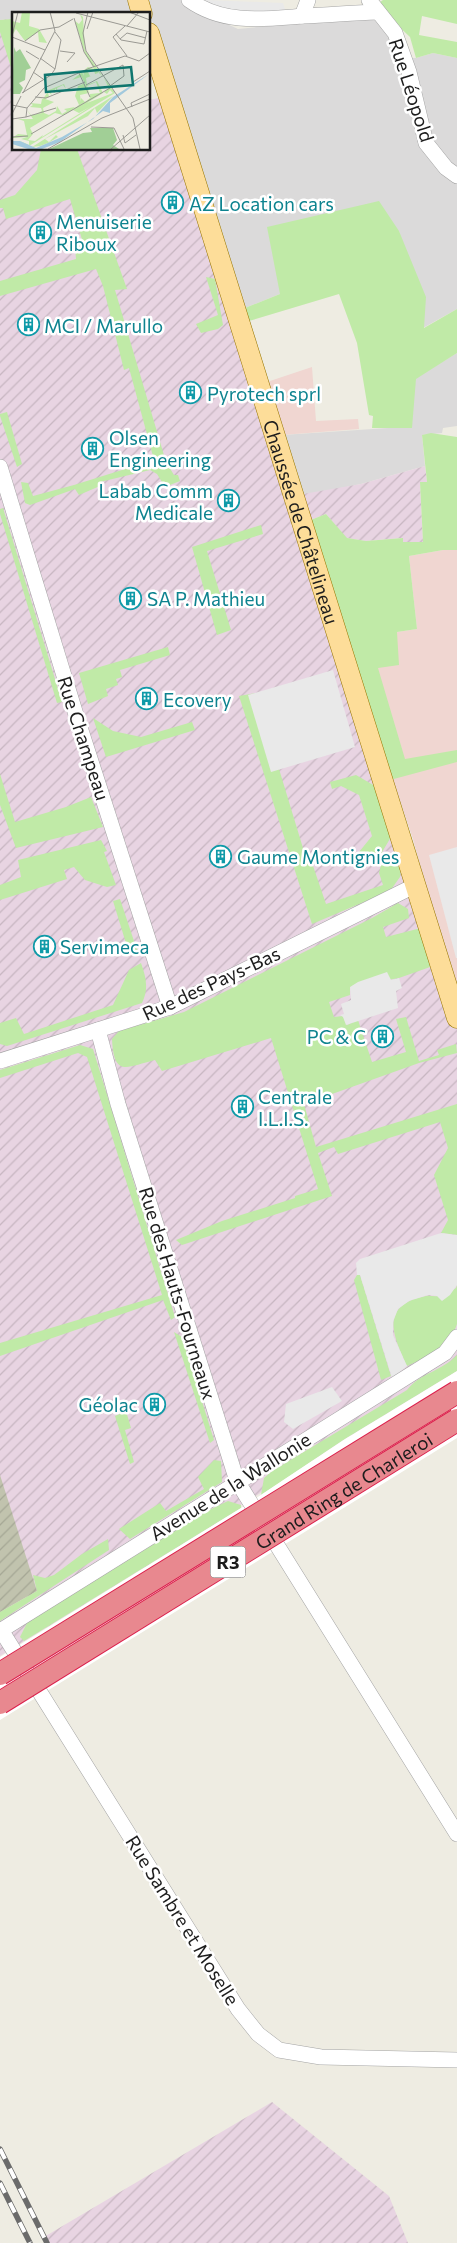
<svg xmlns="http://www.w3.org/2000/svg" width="457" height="2243" viewBox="0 0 457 2243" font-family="Commissioner,sans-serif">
	<defs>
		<pattern id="industrial-furrows" width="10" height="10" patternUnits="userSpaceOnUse" patternTransform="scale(1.25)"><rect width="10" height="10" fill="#e8d4e2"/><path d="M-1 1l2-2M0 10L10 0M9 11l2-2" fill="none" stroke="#c7b6c1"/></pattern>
		<pattern id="construction-furrows" width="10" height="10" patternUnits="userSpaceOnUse" patternTransform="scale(1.25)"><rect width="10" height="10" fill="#c1c3ae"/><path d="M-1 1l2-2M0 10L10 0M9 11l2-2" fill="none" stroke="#a5a795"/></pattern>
	</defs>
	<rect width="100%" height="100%" fill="#eeece2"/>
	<g fill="#dbdada">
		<polygon points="0,0 133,0 138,14 14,14 14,24 11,19 0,20"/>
		<polygon points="146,0 182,0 197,10 238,29 375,15 392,40 401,76 440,172 457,184 457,309 423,328 399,231 280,294 245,308 237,305"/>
		<polygon points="433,53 457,58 457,175 421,122 408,58 416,58"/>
		<polygon points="457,353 457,426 443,428 442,433 422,435 425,466 361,484 312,494 303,494 282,435 388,428 416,378"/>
	</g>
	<g fill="#f0d6d1">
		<polygon points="312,367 316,421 358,419 359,429 282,435 267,382"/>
		<polygon points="443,550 457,550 457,1005 413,839 355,669 397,632 417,629 409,556"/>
	</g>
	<g fill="url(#industrial-furrows)">
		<polygon points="11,19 14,24 14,149 149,149 149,100 163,97 457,1018 457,1371 241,1505 241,1508 0,1656 0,20"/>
		<polygon points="425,466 427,482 420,482 423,542 402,542 402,538 366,541 346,538 326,514 308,521 303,494 361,484"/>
		<polygon points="272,2102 389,2196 408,2243 47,2243 44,2237"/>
	</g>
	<polygon fill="url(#construction-furrows)" points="0,1475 37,1591 0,1612"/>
	<g fill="#c0eaa7">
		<polygon points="383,0 457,0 457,24 422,16 419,35 457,42 457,58 433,53 416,58 410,37 376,5"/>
		<polygon points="11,19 14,24 14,77 0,32 0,20"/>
		<polygon points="41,149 77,149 127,289 115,290 166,462 174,475 178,475 180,481 165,487 157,474 150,470 100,482 100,486 79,495 75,489 30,505 25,503 21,482 28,483 33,496 74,485 154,460 129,368 124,370 103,286 96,269 0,296 0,281 76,259 75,246 83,243 70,199 6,219 3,208 0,208 0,200 15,195 37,170"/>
		<polygon points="379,201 399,231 426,297 424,328 457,309 457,353 416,379 412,428 372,428 373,416 369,415 357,343 339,294 249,321 245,308 280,294 267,227"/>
		<polygon points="206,277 215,279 223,325 218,329 201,333 196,324 218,315"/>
		<polygon points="7,412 22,464 17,467 0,416 0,414"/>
		<polygon points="431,433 457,437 457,550 443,550 409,556 417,629 397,632 399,665 378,668 405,759 457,750 457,762 390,780 308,521 326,514 347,538 366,541 403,538 403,542 423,542 420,482 427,482 422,435"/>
		<polygon points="3,508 62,702 57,703 0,514 0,509"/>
		<polygon points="261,525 263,534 207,551 231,630 217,635 192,547"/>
		<polygon points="168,647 170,655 120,670 122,677 116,679 118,685 106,689 108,696 88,704 79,673"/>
		<polygon points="256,693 306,858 310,857 326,904 383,885 379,873 381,865 391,863 401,868 400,877 390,891 312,924 239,696"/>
		<polygon points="93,718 113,731 141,737 192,722 195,730 106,757"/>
		<polygon points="0,774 15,822 66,807 91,797 103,827 16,848 0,805"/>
		<polygon points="356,775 375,786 391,837 381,854 356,861 355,857 372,836 359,795 341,786 332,789 330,782"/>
		<polygon points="101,840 107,851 104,852 116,885 107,887 85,880 74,867 64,870 67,879 0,900 0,885 21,877 18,860"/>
		<polygon points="120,899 137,950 129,953 113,901"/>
		<path d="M398,903L408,909L409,918L383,927L386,937L421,928L433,966L399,978L350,987V995L329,1002L334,1017L343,1016L347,1025L358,1020L372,1062L406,1052L396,1019L406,1017L419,1061L439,1055L437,1050L456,1044L457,1053L419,1063L304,1104L316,1147L457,1104V1235L441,1233L448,1220L434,1175L448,1148L440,1122L338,1154L334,1147L318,1153L332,1196L182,1245L176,1240L222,1221L295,1198V1196L318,1189L271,1038L162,1071L155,1060C126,1067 114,1078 112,1039L119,1031L184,1012L372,918Z"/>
		<path d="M141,963C146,977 149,989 142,1003L7,1046L0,1044V1023L16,1018L24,1034L113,1005L129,970Z"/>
		<polygon points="80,1045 93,1049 175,1317 171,1320 163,1300 0,1356 0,1343 162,1295 87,1057 78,1053 0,1078 0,1070"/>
		<polygon points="357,1275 360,1275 391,1376 381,1380 354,1280"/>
		<path d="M457,1285C457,1296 457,1313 457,1324C451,1345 424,1359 407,1366C393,1335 379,1305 426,1296C430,1295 434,1297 438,1296C444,1295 450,1290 456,1288Z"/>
		<polygon points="174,1332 182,1337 214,1440 210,1443"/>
		<path d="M457,1355V1371L345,1439L261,1495L264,1478L272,1471L407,1390C420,1373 442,1371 457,1355Z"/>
		<polygon points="126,1411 131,1428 125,1430 134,1462 130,1464 115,1416"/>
		<polygon points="214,1460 221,1461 222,1482 130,1539 119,1529 160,1503 166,1511 204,1489 198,1477"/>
		<polygon points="228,1501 241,1505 241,1508 24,1641 20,1637 27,1623 207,1511"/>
		<polygon points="108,1539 109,1550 0,1621 0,1612 37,1591 33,1575 45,1578 54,1575 82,1554"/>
	</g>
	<g fill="#e9e9e9">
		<polygon points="206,0 283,3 286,12 236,14 203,3"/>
		<polygon points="333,670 355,747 271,772 248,695"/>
		<polygon points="457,847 457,958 456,958 429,855"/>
		<polygon points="387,972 391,980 399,978 402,988 396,991 398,1008 346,1025 343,1017 340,1015 344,1014 341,1004 351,1000 350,987 358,982"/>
		<polygon points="441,1233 457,1235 457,1285 450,1295 442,1301 437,1296 428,1295 409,1301 398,1309 393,1322 393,1335 407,1366 392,1378 360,1275 357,1275 356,1263 360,1259"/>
		<polygon points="332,1387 342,1401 293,1429 284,1422 286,1404"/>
	</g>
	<polygon fill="#fff" points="457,1371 457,1438 0,1720 0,1657 241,1508 345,1439"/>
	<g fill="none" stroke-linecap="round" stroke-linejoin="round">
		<defs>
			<g id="minor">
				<path d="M189,0C224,25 264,19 304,16C328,15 352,13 377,12"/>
				<polyline points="369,0 395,33 409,72 426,143 446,168 457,176"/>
				<polyline points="302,16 308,0"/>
				<polyline points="0,467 77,718 170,1007"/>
				<polyline points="98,1030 118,1104 237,1481 457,1834"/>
				<polyline points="0,1061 170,1007 414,886"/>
				<polyline points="1,1630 238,2009 258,2034 279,2050 321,2057 457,2060"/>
				<polyline points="0,1631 445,1353 457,1337"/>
			</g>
			<g id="major">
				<polyline points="138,0 142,14"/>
				<path id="s1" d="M149,33L457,1018"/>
			</g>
		</defs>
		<use href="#minor" stroke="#a4a4a4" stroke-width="16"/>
		<use href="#major" stroke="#967500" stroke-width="21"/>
		<use href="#minor" stroke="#fff" stroke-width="15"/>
		<use href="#major" stroke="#fddd99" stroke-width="20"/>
		<defs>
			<g id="rail">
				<polyline points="0,2149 47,2243"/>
				<polyline points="0,2183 30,2243"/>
			</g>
		</defs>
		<use href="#rail" stroke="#6b6b6b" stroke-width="5.5"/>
		<use href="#rail" stroke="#fff" stroke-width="4" stroke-dasharray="11" stroke-linecap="butt"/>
		<defs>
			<g id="highway-bridge">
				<polyline points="0,1674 457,1392"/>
				<path id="s2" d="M0,1703L457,1420"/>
			</g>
		</defs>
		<use href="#highway-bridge" stroke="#dc204c" stroke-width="24" stroke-linecap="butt"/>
		<use href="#highway-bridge" stroke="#e8888f" stroke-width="22"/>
	</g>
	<defs>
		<symbol id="building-ring" viewBox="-11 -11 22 22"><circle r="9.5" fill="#fff" stroke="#0f9aa8" stroke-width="1.5"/><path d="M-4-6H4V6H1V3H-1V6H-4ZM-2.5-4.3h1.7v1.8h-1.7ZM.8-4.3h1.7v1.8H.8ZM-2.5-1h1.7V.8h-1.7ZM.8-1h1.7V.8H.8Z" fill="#0f9aa8"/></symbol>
	</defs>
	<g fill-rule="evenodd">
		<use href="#building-ring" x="160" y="190" width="25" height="25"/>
		<use href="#building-ring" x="28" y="220" width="25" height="25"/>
		<use href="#building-ring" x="16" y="312" width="25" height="25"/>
		<use href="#building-ring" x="178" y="380" width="25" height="25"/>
		<use href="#building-ring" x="80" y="436" width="25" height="25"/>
		<use href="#building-ring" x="216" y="488" width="25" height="25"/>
		<use href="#building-ring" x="118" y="586" width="25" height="25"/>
		<use href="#building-ring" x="134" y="686" width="25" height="25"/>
		<use href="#building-ring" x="208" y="844" width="25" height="25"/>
		<use href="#building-ring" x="32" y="934" width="25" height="25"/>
		<use href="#building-ring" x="370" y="1024" width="25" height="25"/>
		<use href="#building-ring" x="230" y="1094" width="25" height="25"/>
		<use href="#building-ring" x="142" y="1392" width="25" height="25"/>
	</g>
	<g text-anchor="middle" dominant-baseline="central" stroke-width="5" stroke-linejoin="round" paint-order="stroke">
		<rect fill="#fff" stroke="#616161" stroke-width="1" x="210.5" y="1546.5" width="35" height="31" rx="4"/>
		<g font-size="18" font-weight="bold" fill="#1d1d1d">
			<text x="228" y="1562">R3</text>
		</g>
		<g font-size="19" fill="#1d1d1d" stroke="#fff">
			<text transform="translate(412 90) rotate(72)">Rue Léopold</text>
			<text stroke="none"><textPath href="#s1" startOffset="512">Chaussée de Châtelineau</textPath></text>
			<text transform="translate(84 738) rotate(72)">Rue Champeau</text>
			<text transform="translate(211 983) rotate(-25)">Rue des Pays-Bas</text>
			<text transform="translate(178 1293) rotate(73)">Rue des Hauts-Fourneaux</text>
			<text transform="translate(230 1486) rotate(-32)">Avenue de la Wallonie</text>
			<text stroke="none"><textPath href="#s2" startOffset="404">Grand Ring de Charleroi</textPath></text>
			<text transform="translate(183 1920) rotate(58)">Rue Sambre et Moselle</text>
		</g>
		<g font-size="19" fill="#0d838f" stroke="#fff" text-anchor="start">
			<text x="189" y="203">AZ Location cars</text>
			<text x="56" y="221">Menuiserie<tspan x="56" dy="22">Riboux</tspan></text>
			<text x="44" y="325">MCI / Marullo</text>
			<text x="207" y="393">Pyrotech sprl</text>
			<text x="109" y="437">Olsen<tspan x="109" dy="22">Engineering</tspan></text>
			<text x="213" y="490" text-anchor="end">Labab Comm<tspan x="213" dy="22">Medicale</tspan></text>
			<text x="147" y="598">SA P. Mathieu</text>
			<text x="163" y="699">Ecovery</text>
			<text x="237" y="856">Gaume Montignies</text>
			<text x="60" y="946">Servimeca</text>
			<text x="366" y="1036" text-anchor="end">PC &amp; C</text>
			<text x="258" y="1096">Centrale<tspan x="258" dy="22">I.L.I.S.</tspan></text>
			<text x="138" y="1404" text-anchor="end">Géolac</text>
		</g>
	</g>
	<g transform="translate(12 12)">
		<rect width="138" height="138" fill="#eeece2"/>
		<path d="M10,0H18L17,14L27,17L35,31L27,30L26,20L13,29L4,17L0,24V9L8,11ZM68,2L71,5L73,38L91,65L86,60V61L83,62L82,58L76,60L78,64H79L82,69L79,64L74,66L75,73L85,69L91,81L75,91L101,81L98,78L95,82L92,80L97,76L92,66L103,81L17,134L8,129L17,133V129L9,127L15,125L0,126L6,122L15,123L12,109L6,107H21L15,98L19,103L30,101H26L30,99L29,96L18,95L21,93L18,91L29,92L30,87L22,85L31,87L37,78L52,72L54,77L51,73L45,76L46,81L43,76V81L38,79L40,83L36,80L37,85L33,87L42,90L31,96L32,101L37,103L44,99L45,94L50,102L55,99L52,97L63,95L60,98L67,93L63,84L66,74L73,71L77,81L68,83L69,90V86L73,90L78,86L77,82L78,87V82L88,81L84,70L75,74L78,82L69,64V65L60,68L70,60L72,64L71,59L76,55L82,57L73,42L63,9L67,12L70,8ZM78,95L30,125L31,123L23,129L16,128L21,122L18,116L43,101L51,103L61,98L67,101ZM101,84L85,101L83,96L76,104L33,127L37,130L44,123L46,125L36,131L28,134L20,135Z" fill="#c0eaa7" fill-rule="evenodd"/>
		<path d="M2,35L4,40L8,37L19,56L14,58L13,68L7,71L11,76L8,82H0ZM78,116H101L105,128L101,133L107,137H37L71,121L80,120Z" fill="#a1cf96"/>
		<path d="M137,62L98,91V101L91,99L48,130L30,137H16L0,132V129H8L24,136L50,125L81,107L101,85Z" fill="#a2c9dd"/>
		<path fill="none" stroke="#9a9993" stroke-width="1" d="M76,0L71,21L74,39L121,106L128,137M117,0L138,8M64,1L138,20M62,6L72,40L82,55M113,14L101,25L115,44M115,14L127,0M75,17L81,0M104,22L109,28L132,32L135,19M0,24L6,0M0,25L33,38M108,27L115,21L134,26M13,29L28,18L47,15L61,7M14,39L27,47M48,39L63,41L55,50M28,46L43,57M78,56L113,44L127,49L138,41M21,60L34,69M67,61L78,85M121,70L138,59M74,73L111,53L112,64L98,74M10,81L39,63L43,57L49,28L43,20M11,81L43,19L38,0M23,85L34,86L73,70M0,93L15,96L32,76L78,56M120,95L119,91L138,82M0,102L9,84M14,105L44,96M0,107L14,105L15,96M79,115L102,116L112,137M19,122L98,76M111,123L113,131L124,123M0,125L16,124M36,137L90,106L138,87M99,137L138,103"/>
		<path fill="#0f766e" fill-opacity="0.15" stroke="#0f766e" stroke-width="2.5" d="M119,55L121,73L34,80L33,63Z"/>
		<rect width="138" height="138" fill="none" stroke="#1d1d1d" stroke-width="2.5"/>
	</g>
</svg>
